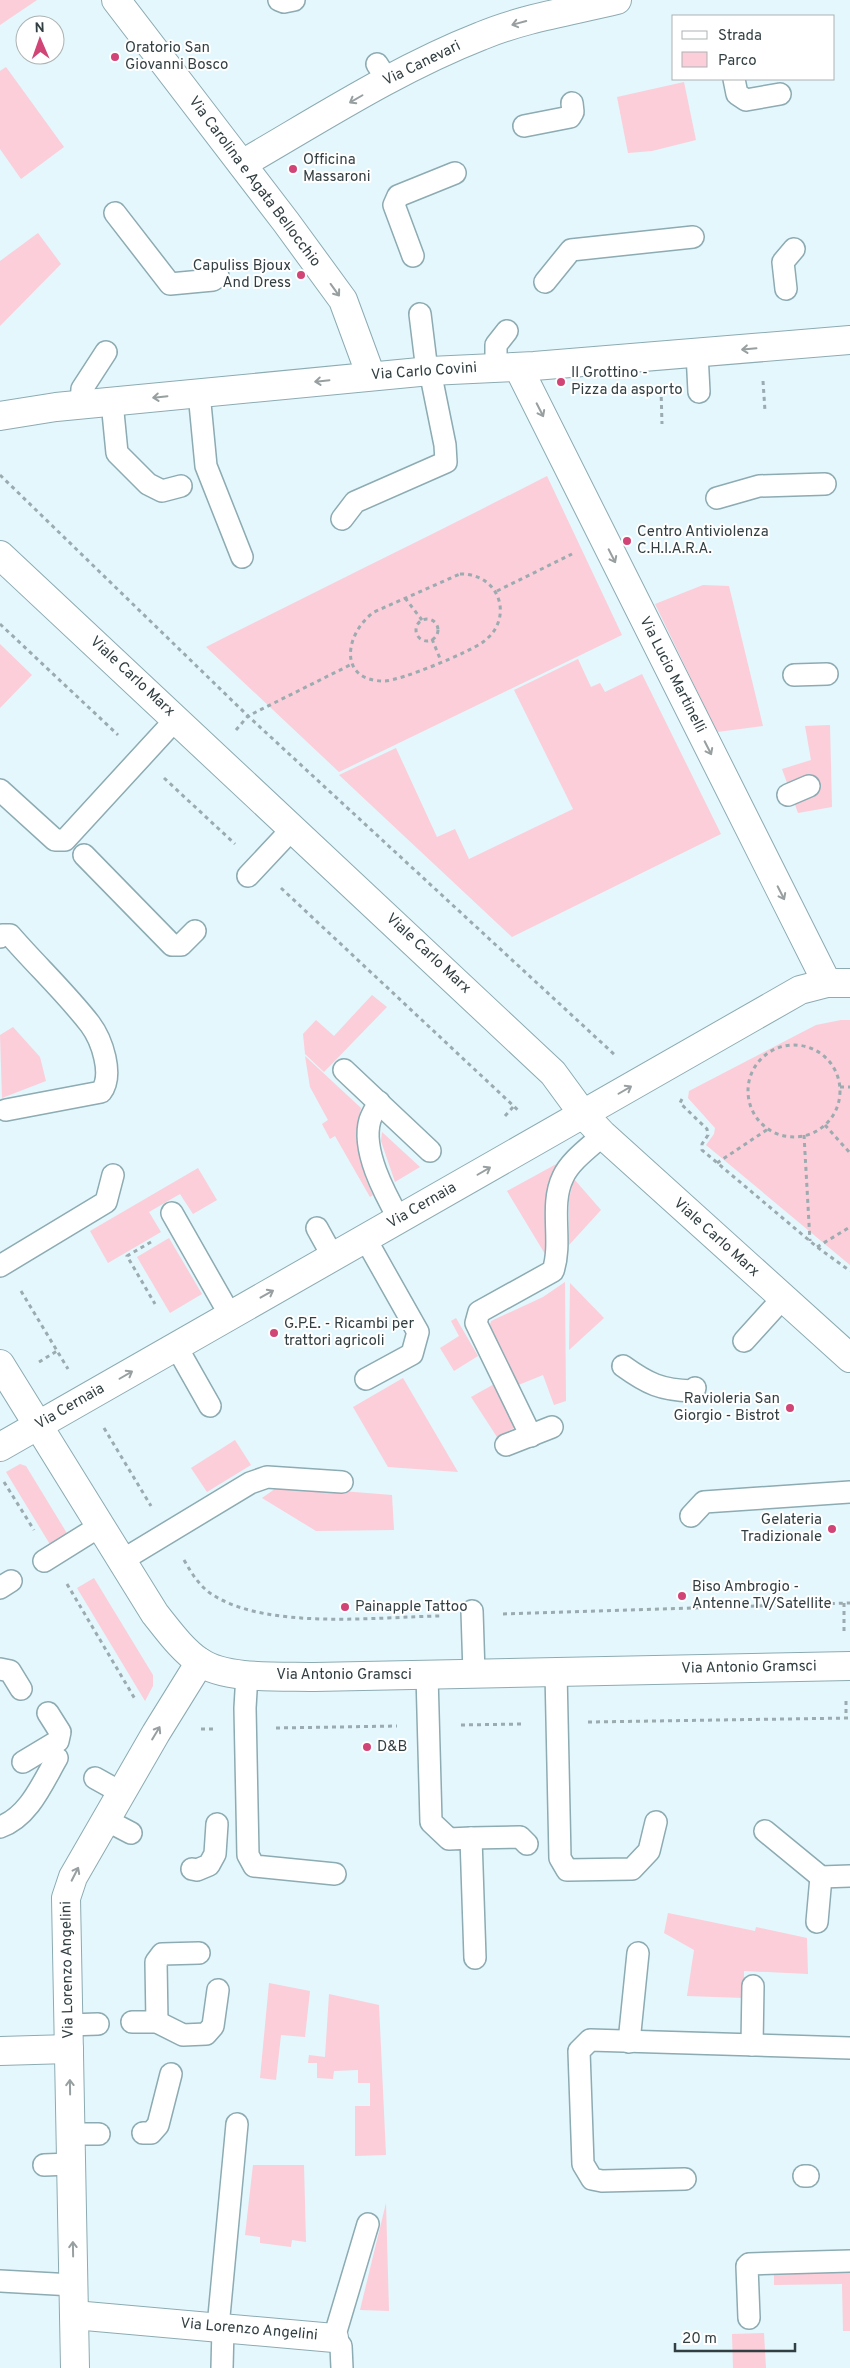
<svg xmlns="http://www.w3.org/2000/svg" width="850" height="2368" viewBox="0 0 850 2368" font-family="Overpass,sans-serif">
	<rect width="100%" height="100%" fill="#e4f7fc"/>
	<g fill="#fbced9">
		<polygon points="0,0 37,0 0,25"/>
		<polygon points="6,67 64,147 21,179 0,149 0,71"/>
		<polygon points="684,82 696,140 652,151 628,153 617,97"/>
		<polygon points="38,233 61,264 0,326 0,261"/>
		<path d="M547,476L622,635L339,772L206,647C320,589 434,534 547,476Z"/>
		<polygon points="703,585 729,586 763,726 717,732 655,604"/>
		<polygon points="0,644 32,675 0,708"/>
		<polygon points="578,659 591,687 600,683 605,692 642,674 721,834 512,937 339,775 396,748 437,837 455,829 469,859 573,809 514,690"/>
		<polygon points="830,725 832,807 798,813 782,769 811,760 805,726"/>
		<polygon points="372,995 387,1007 324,1072 305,1054 303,1034 316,1020 334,1036"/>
		<polygon points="841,1020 850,1020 850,1265 706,1145 714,1134 715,1128 688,1098 689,1091 816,1025"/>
		<polygon points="13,1027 40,1057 46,1081 2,1098 0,1035"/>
		<path d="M305,1056L361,1108C354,1137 360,1169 373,1195L370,1197L335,1136L330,1139L322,1124L328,1120L310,1087Z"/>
		<polygon points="382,1132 420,1167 395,1182 381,1141"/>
		<polygon points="560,1162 562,1164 549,1188 545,1211 548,1259 507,1191"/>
		<polygon points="198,1168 217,1200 193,1214 180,1194 149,1212 161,1232 108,1263 90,1231"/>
		<polygon points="574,1179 601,1210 569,1245 569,1199"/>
		<polygon points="169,1238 202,1294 170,1313 137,1257"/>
		<polygon points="565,1282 566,1401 554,1405 543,1375 516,1386 490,1325 491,1321 543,1297"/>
		<polygon points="570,1283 604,1318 569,1350"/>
		<polygon points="456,1318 478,1356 454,1371 440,1348 459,1336 451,1321"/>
		<polygon points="403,1378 458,1472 388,1467 353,1407"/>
		<polygon points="496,1383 516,1427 497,1437 471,1397"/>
		<polygon points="235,1440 251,1465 207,1492 191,1468"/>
		<polygon points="20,1464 26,1466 68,1535 51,1546 6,1472"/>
		<polygon points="279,1486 392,1495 394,1530 316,1531 262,1498"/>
		<polygon points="94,1578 153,1675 153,1686 145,1701 77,1588"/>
		<polygon points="668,1913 755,1931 756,1927 807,1938 808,1974 744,1971 744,1998 687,1996 694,1950 664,1933"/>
		<polygon points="269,1983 310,1991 305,2037 281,2035 276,2080 260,2078"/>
		<polygon points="329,1994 379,2005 386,2155 355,2156 355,2106 370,2106 370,2083 358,2083 358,2070 334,2071 333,2079 317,2078 317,2063 308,2063 309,2055 325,2057"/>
		<polygon points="253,2165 304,2165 306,2242 292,2240 291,2247 260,2243 260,2237 245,2235"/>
		<polygon points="386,2203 389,2311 360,2310"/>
		<polygon points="850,2272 850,2331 843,2331 842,2284 774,2285 774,2273"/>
		<polygon points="764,2333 766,2368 733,2368 732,2334"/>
	</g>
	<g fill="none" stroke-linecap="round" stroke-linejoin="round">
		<defs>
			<g id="lane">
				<polyline points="279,0 284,2 294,0"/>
				<polyline points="377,64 388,81"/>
				<polyline points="734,79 737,94 746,100 780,94"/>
				<polyline points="524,126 570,117 573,112 572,103"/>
				<polyline points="115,213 170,284 213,280 218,276"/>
				<polyline points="413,256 394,205 398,196 455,173"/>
				<polyline points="545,282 571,250 693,237"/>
				<polyline points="786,289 783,262 794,249"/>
				<polyline points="420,314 427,371"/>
				<polyline points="697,353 699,392"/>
				<polyline points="496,367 496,345 507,331"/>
				<polyline points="199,393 206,466 242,557"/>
				<polyline points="112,402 117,453 148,484 162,491 181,486"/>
				<polyline points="81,405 82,389 106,352"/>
				<polyline points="717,498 759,486 825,484"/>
				<polyline points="342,519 355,502 446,462 445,445 430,371"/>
				<polyline points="794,675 827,674"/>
				<polyline points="0,790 55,840 65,840 177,718"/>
				<polyline points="788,795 809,786"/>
				<polyline points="84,855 172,945 181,945 195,931"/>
				<polyline points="248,876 293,828"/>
				<path d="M0,937L2,935H10C36,965 66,993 90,1024C102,1040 114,1075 101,1092L6,1110"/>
				<polyline points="344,1070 430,1151"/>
				<path d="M379,1102C376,1108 372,1114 370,1120C361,1150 385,1194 399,1219"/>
				<polyline points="172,1213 230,1315"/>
				<polyline points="317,1228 333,1257"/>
				<polyline points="365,1238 418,1332 412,1354 366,1379"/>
				<polyline points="0,1266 106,1202 113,1175"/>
				<polyline points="744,1341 783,1298"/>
				<polyline points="176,1346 210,1406"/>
				<path d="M623,1366C648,1384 661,1390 692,1391L695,1388"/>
				<path d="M531,1436L476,1323L479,1312L553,1271C563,1241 549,1206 563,1177C570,1161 590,1147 603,1135"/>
				<polyline points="506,1445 552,1427"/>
				<polyline points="691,1516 704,1502 850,1492"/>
				<polyline points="44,1561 100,1526"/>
				<polyline points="121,1561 250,1483 267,1477 342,1482"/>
				<polyline points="0,1588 11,1581"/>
				<polyline points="472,1611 474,1674"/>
				<polyline points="0,1669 10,1671 21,1689"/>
				<polyline points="556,1672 560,1858 567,1870 632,1869 649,1851 656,1822"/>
				<polyline points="247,1674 245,1708 248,1855 254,1866 335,1874"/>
				<polyline points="427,1675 431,1822 449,1839 471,1838 475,1958"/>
				<polyline points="23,1762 58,1741 60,1732 48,1713"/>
				<polyline points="95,1778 122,1793"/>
				<polyline points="106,1820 131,1833"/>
				<path d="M0,1827C29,1817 43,1782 57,1758"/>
				<polyline points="765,1831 821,1877 850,1876"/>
				<polyline points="471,1838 520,1837 527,1844"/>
				<polyline points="192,1869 197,1870 209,1865 215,1854 217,1824"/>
				<polyline points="817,1922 821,1877"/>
				<polyline points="132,2022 157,2022 183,2035 206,2034 213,2026 218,1990"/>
				<polyline points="157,2022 156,1962 162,1954 199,1953"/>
				<polyline points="68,2025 98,2024"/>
				<polyline points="629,2042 638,1953"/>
				<polyline points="752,2045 753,1986"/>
				<polyline points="143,2133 151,2133 158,2125 171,2074"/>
				<polyline points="70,2134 99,2134"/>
				<polyline points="44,2165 71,2164"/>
				<polyline points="804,2176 808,2176"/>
				<polyline points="685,2179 602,2181 592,2179 583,2164 579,2051 590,2040 850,2048"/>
				<polyline points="0,2281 73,2285"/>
				<polyline points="749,2318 747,2266 749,2264 850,2261"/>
				<polyline points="218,2327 237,2124"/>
				<polyline points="222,2368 223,2328"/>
				<polyline points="342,2368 341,2346 334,2338 368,2224"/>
			</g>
			<g id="street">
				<polyline points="116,0 286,222 343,300 371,376"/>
				<path d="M242,164C320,119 397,69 481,36C524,18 572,11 617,0"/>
				<polyline points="518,367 827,983"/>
				<polyline points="0,416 56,407 430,371 534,366 850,340"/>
				<polyline points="0,555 553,1073 583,1114 603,1135 850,1358"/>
				<path d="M0,1364L155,1614C168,1630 182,1650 200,1662C226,1680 283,1676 314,1677L850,1666"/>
				<polyline points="0,1447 800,990 827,983 850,983"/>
				<polyline points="0,2051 69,2049"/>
				<polyline points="74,2315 334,2338"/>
				<polyline points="75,2368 66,1898 73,1877 156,1733 200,1662"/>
			</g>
		</defs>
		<use href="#lane" stroke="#8cabb2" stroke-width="24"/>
		<use href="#street" stroke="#8cabb2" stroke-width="30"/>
		<g stroke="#9babaf" stroke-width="3" stroke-dasharray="4 4" stroke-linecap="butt">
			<polyline points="763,381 765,411"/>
			<polyline points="661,389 662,424"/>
			<polyline points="0,475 248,716 616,1056"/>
			<path d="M460,574C500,573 515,619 483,642C470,652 400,681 384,681C337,681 345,633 374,612Z"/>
			<polyline points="497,591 572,554"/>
			<polyline points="405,598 422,620"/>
			<circle cx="427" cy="630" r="11"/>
			<polyline points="0,624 118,735"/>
			<polyline points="432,639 441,661"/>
			<polyline points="236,730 248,716 352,664"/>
			<polyline points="164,778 235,844"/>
			<polyline points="281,888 519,1111"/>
			<circle cx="794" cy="1091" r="46"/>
			<polyline points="840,1087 850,1087"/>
			<polyline points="682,1099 680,1103 707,1129 708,1135 702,1144 702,1150 817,1247 850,1271"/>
			<polyline points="505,1116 514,1106"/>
			<polyline points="825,1125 850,1153"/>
			<polyline points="804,1135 810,1241"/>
			<polyline points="717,1163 768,1129"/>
			<polyline points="151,1242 127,1256 155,1304"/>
			<polyline points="817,1247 850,1227"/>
			<polyline points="21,1291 68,1369"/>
			<polyline points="39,1362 57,1351"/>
			<polyline points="104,1428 151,1506"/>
			<polyline points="4,1482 34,1530"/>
			<path d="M184,1560C192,1574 200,1587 213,1595C268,1630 376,1617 440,1616"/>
			<polyline points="67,1584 135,1699"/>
			<polyline points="844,1603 844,1632"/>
			<polyline points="503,1614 850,1603"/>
			<polyline points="846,1701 846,1718"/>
			<polyline points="588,1722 850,1718"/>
			<polyline points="461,1725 524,1724"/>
			<polyline points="276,1728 397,1726"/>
			<polyline points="201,1729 214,1729"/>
		</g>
		<use href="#lane" stroke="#fff" stroke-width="21"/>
		<use href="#street" stroke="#fff" stroke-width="28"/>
	</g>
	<defs><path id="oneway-shaft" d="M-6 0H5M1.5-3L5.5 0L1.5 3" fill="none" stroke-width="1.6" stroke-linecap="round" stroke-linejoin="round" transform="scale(1.25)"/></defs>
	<g stroke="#989fa0">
		<use href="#oneway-shaft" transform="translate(519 23) rotate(165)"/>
		<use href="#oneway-shaft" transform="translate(356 99) rotate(150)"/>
		<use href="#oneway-shaft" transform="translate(335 290) rotate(54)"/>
		<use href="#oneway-shaft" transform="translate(749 349) rotate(175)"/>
		<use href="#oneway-shaft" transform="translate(322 381) rotate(174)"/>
		<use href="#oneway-shaft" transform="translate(160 397) rotate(174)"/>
		<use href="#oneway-shaft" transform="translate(540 410) rotate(63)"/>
		<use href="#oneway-shaft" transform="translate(612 556) rotate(63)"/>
		<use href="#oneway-shaft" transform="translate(708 748) rotate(63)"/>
		<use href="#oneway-shaft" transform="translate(781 893) rotate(63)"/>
		<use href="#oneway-shaft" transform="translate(625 1090) rotate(-30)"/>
		<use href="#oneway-shaft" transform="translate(484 1171) rotate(-30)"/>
		<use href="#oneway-shaft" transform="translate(267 1294) rotate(-29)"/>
		<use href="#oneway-shaft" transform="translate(126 1375) rotate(-30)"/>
		<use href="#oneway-shaft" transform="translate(156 1733) rotate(-59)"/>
		<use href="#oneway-shaft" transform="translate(75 1874) rotate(-63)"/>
		<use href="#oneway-shaft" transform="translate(70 2087) rotate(-91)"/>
		<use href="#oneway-shaft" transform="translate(73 2249) rotate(-91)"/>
	</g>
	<g fill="#d14476" stroke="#fff" stroke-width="2">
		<circle cx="115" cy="57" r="5"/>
		<circle cx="293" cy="169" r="5"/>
		<circle cx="301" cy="275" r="5"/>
		<circle cx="561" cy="382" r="5"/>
		<circle cx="627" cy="541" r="5"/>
		<circle cx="274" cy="1333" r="5"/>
		<circle cx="790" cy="1408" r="5"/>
		<circle cx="832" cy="1529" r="5"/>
		<circle cx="682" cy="1596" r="5"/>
		<circle cx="345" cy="1607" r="5"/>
		<circle cx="367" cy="1747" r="5"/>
	</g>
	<g text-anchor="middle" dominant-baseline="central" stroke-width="4" stroke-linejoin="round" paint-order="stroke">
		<g font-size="15" fill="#323f42" stroke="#fff" text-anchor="start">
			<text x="125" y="48">Oratorio San<tspan x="125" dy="17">Giovanni Bosco</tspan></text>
			<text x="303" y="160">Officina<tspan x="303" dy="17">Massaroni</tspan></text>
			<text x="291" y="266" text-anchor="end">Capuliss Bjoux<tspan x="291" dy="17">And Dress</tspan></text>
			<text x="571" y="373">Il Grottino -<tspan x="571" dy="17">Pizza da asporto</tspan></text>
			<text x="637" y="532">Centro Antiviolenza<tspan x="637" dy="17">C.H.I.A.R.A.</tspan></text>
			<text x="284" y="1324">G.P.E. - Ricambi per<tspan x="284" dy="17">trattori agricoli</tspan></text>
			<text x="780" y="1399" text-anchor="end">Ravioleria San<tspan x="780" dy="17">Giorgio - Bistrot</tspan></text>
			<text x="822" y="1520" text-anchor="end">Gelateria<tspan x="822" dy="17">Tradizionale</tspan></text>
			<text x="692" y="1587">Biso Ambrogio -<tspan x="692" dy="17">Antenne TV/Satellite</tspan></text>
			<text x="355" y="1607">Painapple Tattoo</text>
			<text x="377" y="1747">D&amp;B</text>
		</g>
		<g font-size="15" fill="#323f42" stroke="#fff">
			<text transform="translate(422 64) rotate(-26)">Via Canevari</text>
			<text transform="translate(254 182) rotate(53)">Via Carolina e Agata Bellocchio</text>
			<text transform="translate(424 372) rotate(-4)">Via Carlo Covini</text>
			<text transform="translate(672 675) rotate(63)">Via Lucio Martinelli</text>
			<text transform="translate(132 677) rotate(43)">Viale Carlo Marx</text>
			<text transform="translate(428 954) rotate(43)">Viale Carlo Marx</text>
			<text transform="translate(422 1206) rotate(-30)">Via Cernaia</text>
			<text transform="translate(716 1238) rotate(42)">Viale Carlo Marx</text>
			<text transform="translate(70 1407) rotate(-30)">Via Cernaia</text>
			<text transform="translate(749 1668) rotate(-1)">Via Antonio Gramsci</text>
			<text x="344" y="1675">Via Antonio Gramsci</text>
			<text transform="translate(68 1970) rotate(-91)">Via Lorenzo Angelini</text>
			<text transform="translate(249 2330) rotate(5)">Via Lorenzo Angelini</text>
		</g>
	</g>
	<rect x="672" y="15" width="162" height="65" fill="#ffffff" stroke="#adb2b3"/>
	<rect x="682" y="31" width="25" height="8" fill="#ffffff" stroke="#adb2b3"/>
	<text x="718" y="40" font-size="15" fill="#323f42">Strada</text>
	<rect x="682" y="52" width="25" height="15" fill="#fbced9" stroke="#adb2b3"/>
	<text x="718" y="65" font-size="15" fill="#323f42">Parco</text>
	<g transform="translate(40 40) rotate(358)"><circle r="24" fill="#ffffff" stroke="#adb2b3"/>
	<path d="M0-4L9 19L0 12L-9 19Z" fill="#d14476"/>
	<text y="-8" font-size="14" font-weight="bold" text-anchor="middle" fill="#323f42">N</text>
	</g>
	<path d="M675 2343v8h120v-8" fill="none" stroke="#323f42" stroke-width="2.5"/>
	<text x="682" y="2343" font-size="15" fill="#323f42" stroke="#ffffff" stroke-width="4" paint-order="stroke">20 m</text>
</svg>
